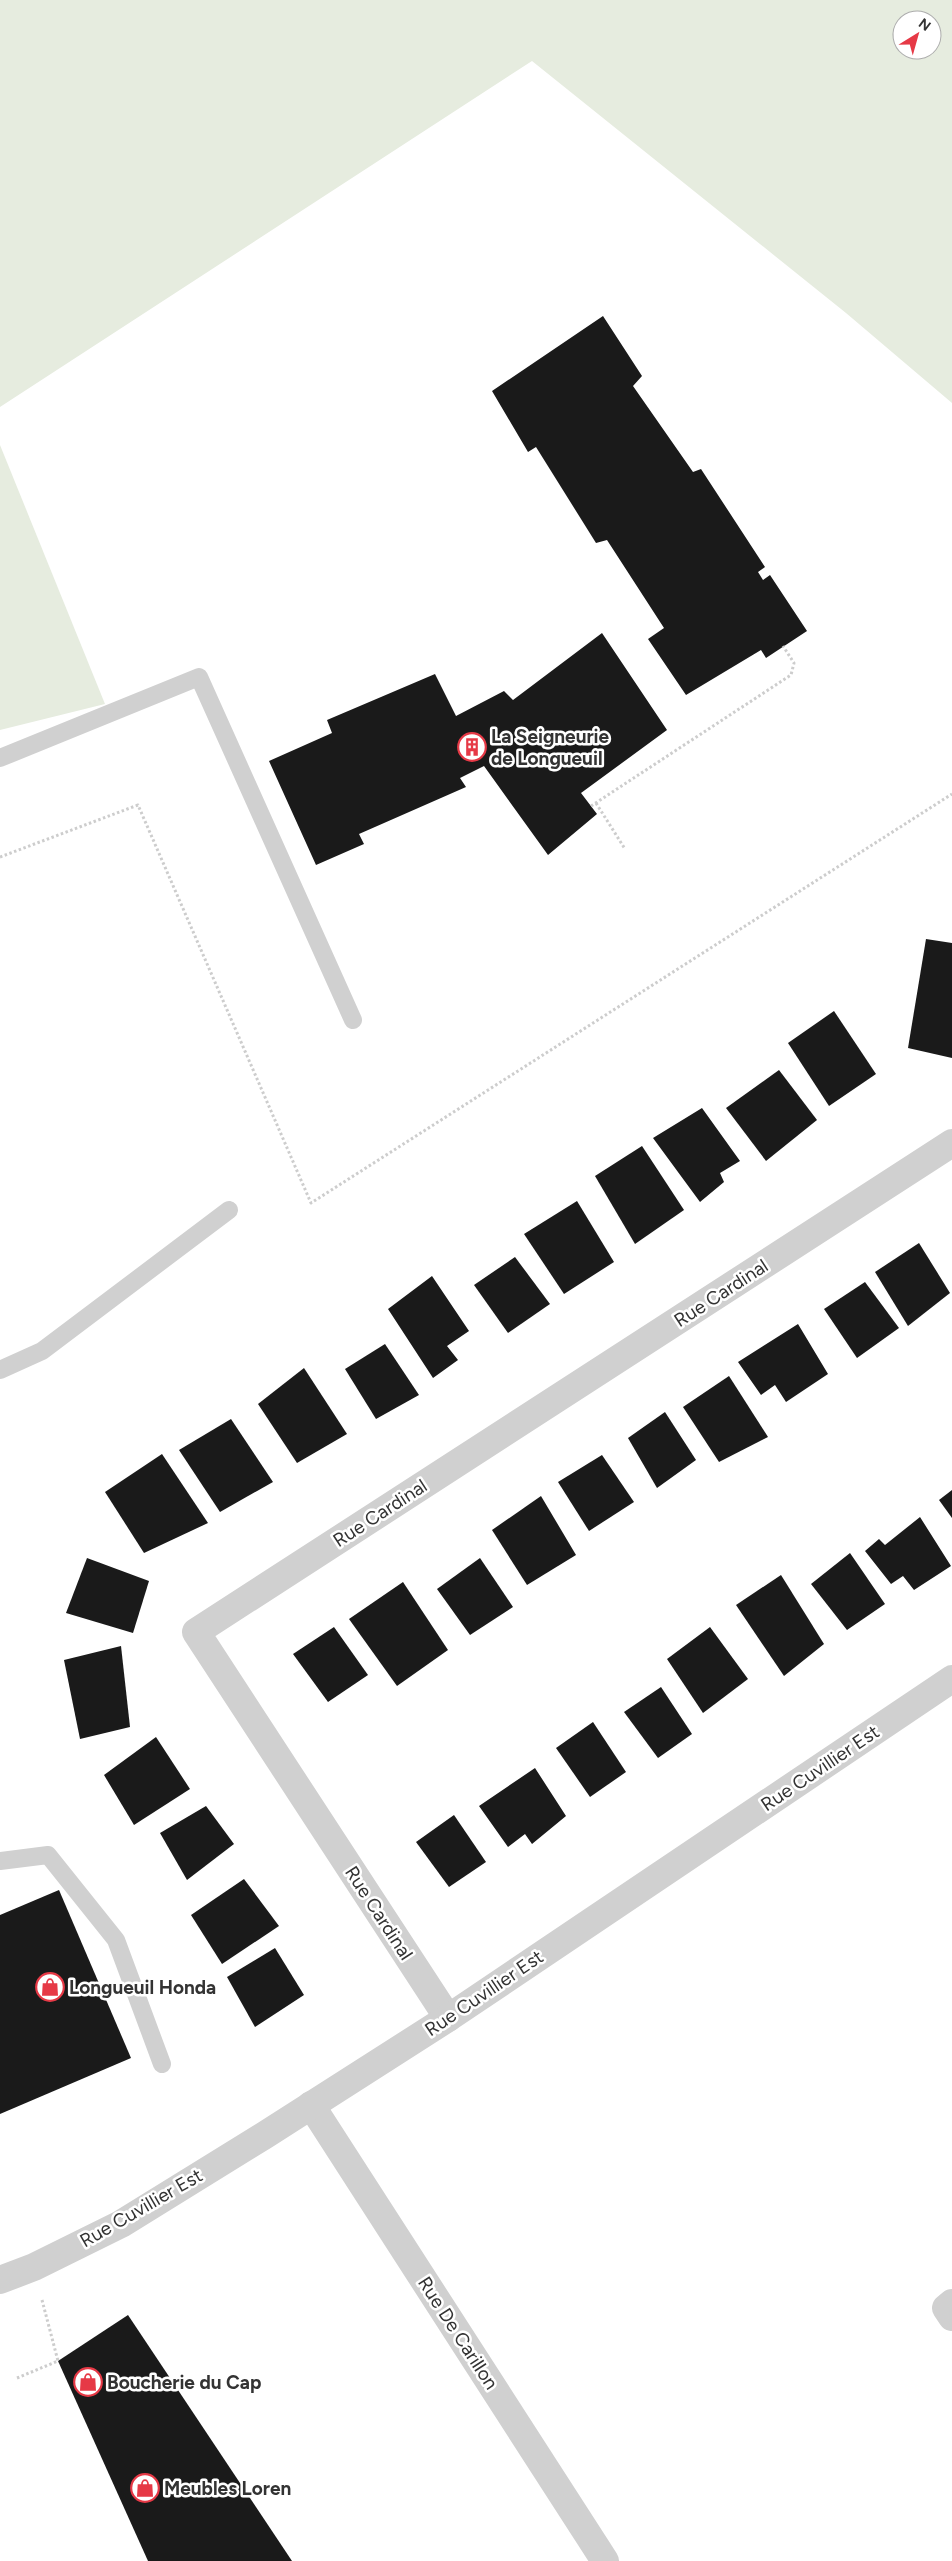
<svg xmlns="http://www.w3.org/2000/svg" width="952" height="2561" viewBox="0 0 952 2561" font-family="Figtree,sans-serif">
	<rect width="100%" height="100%" fill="#fff"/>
	<g fill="#e6ecdf" fill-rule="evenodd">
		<path d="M0,0H952V403L846,313L532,61L0,407ZM902,20H932V50H902Z"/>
		<polygon points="0,445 105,704 0,730"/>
	</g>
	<g fill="#1a1a1a">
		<polygon points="603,316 642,376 633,386 693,472 701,469 765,567 758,572 763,580 770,575 807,631 766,658 761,650 686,695 648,639 664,628 607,540 596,543 536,447 528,452 492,391"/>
		<polygon points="602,633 667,730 581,793 597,814 548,855 484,766 460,778 466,787 359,834 364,844 316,865 269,761 332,733 327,720 435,674 456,716 504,691 513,700"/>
		<polygon points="926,939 952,943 952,1058 908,1048"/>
		<polygon points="834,1011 876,1074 829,1106 788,1043"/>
		<polygon points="779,1070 817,1120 766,1161 726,1108"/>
		<polygon points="702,1108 740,1161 720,1173 724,1182 700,1202 653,1138"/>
		<polygon points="642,1146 684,1210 635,1244 595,1176"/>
		<polygon points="577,1201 614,1262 564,1294 524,1234"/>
		<polygon points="919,1243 950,1293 908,1326 875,1272"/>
		<polygon points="515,1257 550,1304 508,1333 474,1285"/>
		<polygon points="432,1276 469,1331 447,1346 458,1360 433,1378 388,1309"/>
		<polygon points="865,1282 899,1328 857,1358 824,1309"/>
		<polygon points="798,1324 828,1374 786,1402 775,1385 761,1395 738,1362"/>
		<polygon points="385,1344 419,1395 376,1419 345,1369"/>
		<polygon points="304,1368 347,1434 297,1463 258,1404"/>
		<polygon points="729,1376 768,1437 719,1462 683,1407"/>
		<polygon points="665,1412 696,1460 657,1488 628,1438"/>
		<polygon points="231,1419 273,1482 220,1512 179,1450"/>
		<polygon points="162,1454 208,1523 144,1553 105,1492"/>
		<polygon points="602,1455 634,1502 589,1531 558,1482"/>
		<polygon points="952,1490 952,1518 939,1500"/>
		<polygon points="541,1496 576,1555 527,1585 492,1530"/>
		<polygon points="920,1517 951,1566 914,1590 903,1576 891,1584 865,1551 879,1539 885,1545"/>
		<polygon points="850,1553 885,1604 847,1630 811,1584"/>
		<polygon points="87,1558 149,1581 133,1633 66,1613"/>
		<polygon points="480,1558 513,1607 470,1635 437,1589"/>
		<polygon points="781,1575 824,1644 784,1676 736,1605"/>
		<polygon points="403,1582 448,1650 397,1686 349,1619"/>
		<polygon points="334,1627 368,1675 328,1702 293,1654"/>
		<polygon points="710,1627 748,1679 703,1713 667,1659"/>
		<polygon points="121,1646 130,1727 80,1739 64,1660"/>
		<polygon points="661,1687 692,1734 658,1758 624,1712"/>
		<polygon points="593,1722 626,1772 590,1797 556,1748"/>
		<polygon points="156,1737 190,1789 134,1825 104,1775"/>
		<polygon points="535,1768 566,1816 532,1844 525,1834 508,1847 479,1806"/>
		<polygon points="206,1806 234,1844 187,1880 160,1833"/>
		<polygon points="454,1815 486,1862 449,1887 416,1842"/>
		<polygon points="244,1879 279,1926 222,1964 191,1915"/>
		<polygon points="59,1890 131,2058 0,2114 0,1915"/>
		<polygon points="275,1948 304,1995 255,2027 227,1977"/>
		<polygon points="128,2315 292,2561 148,2561 58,2361"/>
	</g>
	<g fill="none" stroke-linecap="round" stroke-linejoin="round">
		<g stroke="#cdcdcd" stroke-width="3" stroke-dasharray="2.5 2.5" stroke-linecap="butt">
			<polyline points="596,803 625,849"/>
			<polyline points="591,806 791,675 794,663 783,646"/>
			<polyline points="0,857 138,805 311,1203 952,794"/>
			<polyline points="17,2378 58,2361 42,2300"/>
		</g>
		<g stroke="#d0d0d0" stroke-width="18">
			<polyline points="0,758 199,677 353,1020"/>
			<polyline points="0,1370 42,1351 229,1210"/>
			<polyline points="0,1861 48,1855 116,1940 162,2064"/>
		</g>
		<g stroke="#d0d0d0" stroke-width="28">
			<polyline points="448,2018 196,1632 952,1143"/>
			<polyline points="311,2105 605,2561"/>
			<polyline points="0,2280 34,2267 121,2224 265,2135 448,2018 952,1679"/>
			<polyline points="952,2303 946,2308 952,2317"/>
		</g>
	</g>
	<defs>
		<symbol id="building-ring" viewBox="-11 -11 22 22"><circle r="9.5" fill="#fff" stroke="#e63946" stroke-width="1.5"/><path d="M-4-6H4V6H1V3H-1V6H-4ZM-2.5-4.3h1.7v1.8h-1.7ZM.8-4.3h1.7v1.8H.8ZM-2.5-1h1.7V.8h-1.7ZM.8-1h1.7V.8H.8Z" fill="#e63946"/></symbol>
		<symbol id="shop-ring" viewBox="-11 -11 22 22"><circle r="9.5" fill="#fff" stroke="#e63946" stroke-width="1.5"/><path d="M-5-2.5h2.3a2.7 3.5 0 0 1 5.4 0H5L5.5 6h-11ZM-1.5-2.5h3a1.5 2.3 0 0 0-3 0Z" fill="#e63946"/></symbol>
	</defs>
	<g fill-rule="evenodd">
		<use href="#building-ring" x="456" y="731" width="32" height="32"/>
		<use href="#shop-ring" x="34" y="1971" width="32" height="32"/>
		<use href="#shop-ring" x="72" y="2366" width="32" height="32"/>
		<use href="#shop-ring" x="129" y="2472" width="32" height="32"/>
	</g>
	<g text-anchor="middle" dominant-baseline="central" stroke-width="5" stroke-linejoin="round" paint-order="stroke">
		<g font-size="19" font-weight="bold" fill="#333" stroke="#fff" text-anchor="start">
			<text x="491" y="736">La Seigneurie<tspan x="491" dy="22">de Longueuil</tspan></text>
			<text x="69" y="1987">Longueuil Honda</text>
			<text x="107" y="2382">Boucherie du Cap</text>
			<text x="164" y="2488">Meubles Loren</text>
		</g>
		<g font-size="19" fill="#333" stroke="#fff">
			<text transform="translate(721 1293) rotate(-33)">Rue Cardinal</text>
			<text transform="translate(380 1513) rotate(-33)">Rue Cardinal</text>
			<text transform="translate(820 1768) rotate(-34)">Rue Cuvillier Est</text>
			<text transform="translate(379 1913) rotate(57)">Rue Cardinal</text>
			<text transform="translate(484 1993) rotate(-34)">Rue Cuvillier Est</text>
			<text transform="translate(141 2208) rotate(-30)">Rue Cuvillier Est</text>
			<text transform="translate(458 2333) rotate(57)">Rue De Carillon</text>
		</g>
	</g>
	<g transform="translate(917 35) rotate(37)"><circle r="24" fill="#ffffff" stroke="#adadad"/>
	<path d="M0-4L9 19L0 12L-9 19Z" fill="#e63946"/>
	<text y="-8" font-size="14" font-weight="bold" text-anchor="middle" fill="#333333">N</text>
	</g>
</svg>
